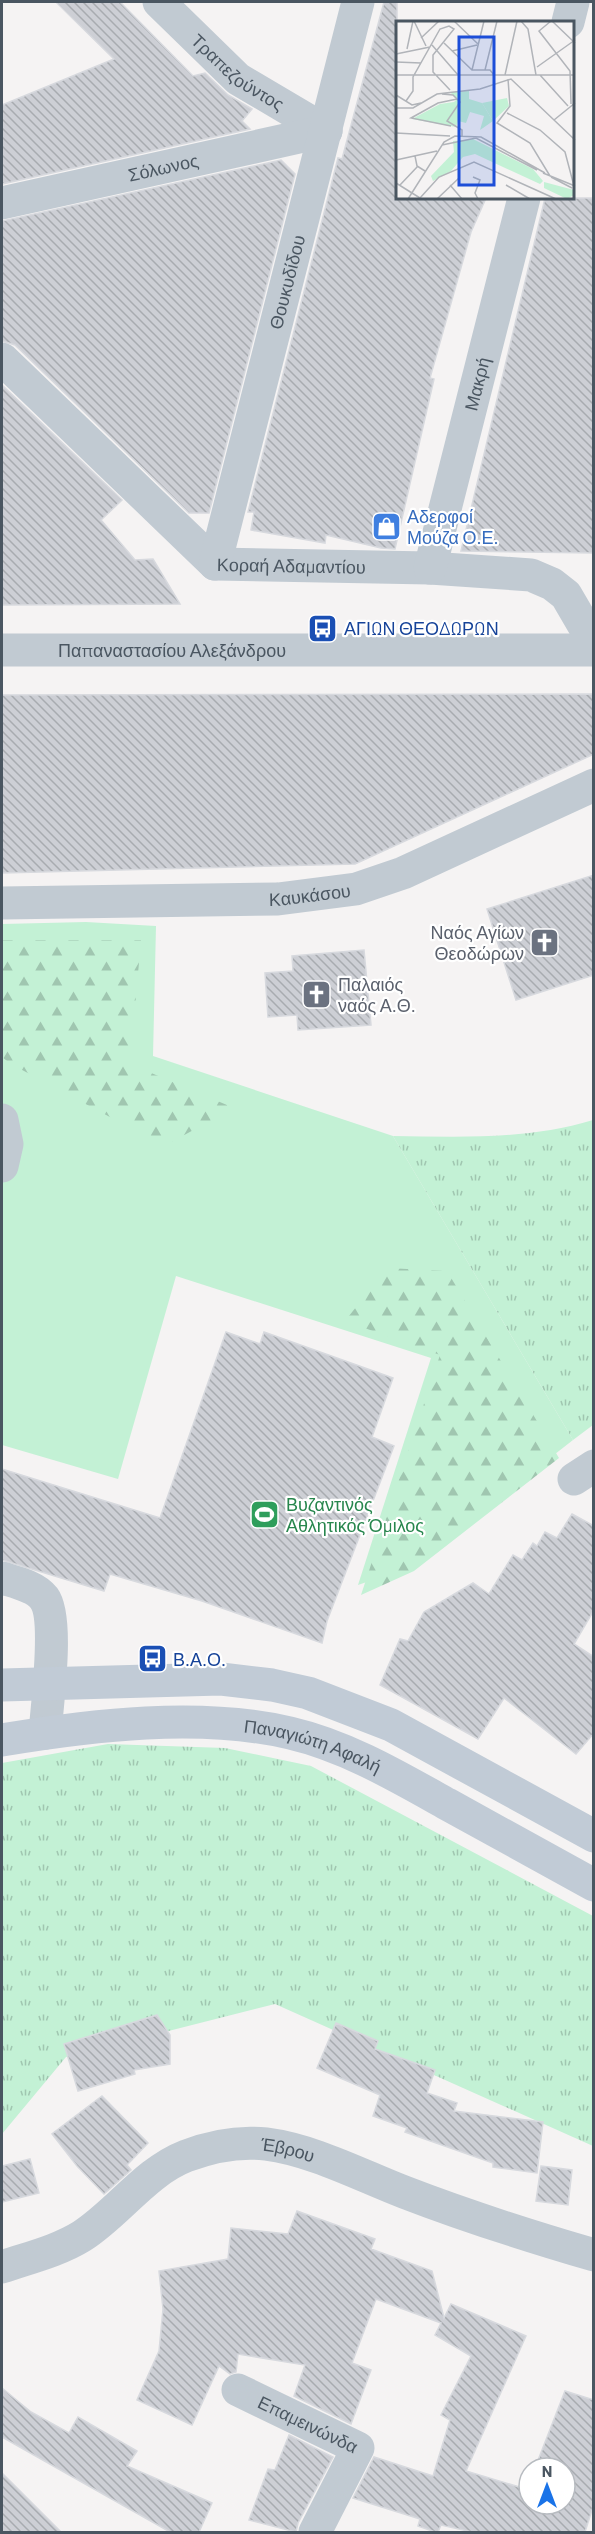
<svg xmlns="http://www.w3.org/2000/svg" width="595" height="2534" viewBox="0 0 595 2534" font-family="Barlow,sans-serif">
	<defs>
		<pattern id="forest-firs" width="22" height="20" patternUnits="userSpaceOnUse" patternTransform="scale(1.5)"><rect width="22" height="20" fill="#c3f1d5"/><path d="M5 1l3.5 6h-7zM16 11l3.5 6h-7z" fill="#a0c6b0"/></pattern>
		<pattern id="park-tufts" width="24" height="20" patternUnits="userSpaceOnUse" patternTransform="scale(1.5)"><rect width="24" height="20" fill="#c3f1d5"/><path d="M3 7l-1-3M5 7V3M7 7l1-3M15 17l-1-3M17 17v-4M19 17l1-3" fill="none" stroke="#a0c6b0"/></pattern>
		<pattern id="building-back-hatch" width="6" height="6" patternUnits="userSpaceOnUse" patternTransform="scale(1.5)"><rect width="6" height="6" fill="#cdcfd5"/><path d="M-1 5l2 2M0 0l6 6M5-1l2 2" fill="none" stroke="#a8abb0"/></pattern>
	</defs>
	<rect width="100%" height="100%" fill="#f5f3f3"/>
	<polygon fill="#c3f1d5" points="86,922 156,926 153,1056 393,1136 573,1440 410,1567 358,1585 431,1358 176,1276 118,1479 2,1445 2,924"/>
	<g fill="url(#forest-firs)">
		<polygon points="2,940 141,940 130,1064 234,1108 164,1146 11,1064 2,1057"/>
		<polygon points="387,1268 447,1271 559,1458 414,1571 361,1595 440,1355 345,1321"/>
	</g>
	<g fill="url(#park-tufts)">
		<path d="M593,1120V1425L573,1440L393,1136C461,1137 527,1140 593,1120Z"/>
		<polygon points="108,1744 225,1748 311,1766 593,1916 593,2146 275,2004 66,2057 2,2134 2,1763"/>
	</g>
	<g fill="url(#building-back-hatch)" stroke="#d7d9de" stroke-width="1.5">
		<polygon points="56,2 120,2 193,76 205,73 228,95 252,109 242,121 250,129 2,184 2,105 114,59"/>
		<polygon points="384,2 397,2 397,198 486,198 471,232 430,378 434,379 395,549 381,548 326,535 325,543 251,530 254,512 248,512 338,158 342,159"/>
		<polygon points="281,160 295,174 209,513 189,513 15,345 2,341 2,221"/>
		<polygon points="545,198 594,198 594,553 461,551"/>
		<polygon points="2,385 122,500 101,520 135,560 153,559 180,604 2,605"/>
		<polygon points="594,694 594,754 355,864 2,873 2,695"/>
		<polygon points="594,875 594,975 516,1000 487,909"/>
		<polygon points="364,950 371,1025 298,1030 297,1015 268,1017 265,973 293,971 292,956"/>
		<polygon points="226,1332 260,1344 264,1332 393,1378 372,1437 394,1446 327,1621 322,1643 202,1601 110,1574 104,1591 2,1560 2,1469 160,1518"/>
		<polygon points="572,1514 594,1526 594,1610 574,1644 594,1657 594,1733 576,1754 504,1698 478,1739 380,1685 400,1639 408,1641 424,1612 473,1583 489,1594 513,1555 522,1560 533,1543 537,1546 545,1532 557,1538"/>
		<polygon points="157,2015 170,2035 170,2064 134,2070 135,2074 78,2091 64,2044"/>
		<polygon points="336,2023 378,2041 375,2049 435,2070 427,2093 457,2103 454,2111 543,2122 537,2173 493,2167 493,2163 405,2132 407,2128 373,2116 380,2095 317,2068"/>
		<polygon points="102,2096 148,2143 127,2165 131,2170 104,2194 77,2166 52,2134"/>
		<polygon points="30,2159 39,2193 2,2202 2,2166"/>
		<polygon points="541,2166 572,2170 568,2205 536,2201"/>
		<polygon points="297,2211 375,2239 371,2249 432,2271 444,2318 451,2304 526,2336 466,2471 526,2489 529,2483 529,2504 565,2504 565,2468 535,2468 565,2391 594,2400 594,2504 585,2532 472,2532 441,2525 438,2532 435,2532 418,2526 420,2519 353,2498 374,2457 433,2476 450,2420 441,2415 471,2356 435,2335 441,2323 376,2299 352,2363 371,2370 351,2424 294,2396 305,2365 238,2354 236,2372 230,2374 219,2366 192,2425 137,2400 159,2351 163,2309 159,2271 228,2259 231,2228 288,2234"/>
		<polygon points="2,2388 31,2412 69,2433 78,2417 137,2451 127,2466 212,2503 199,2532 170,2532 2,2437"/>
		<polygon points="289,2435 333,2457 298,2523 296,2532 249,2520 268,2469 275,2470"/>
		<polygon points="2,2473 61,2532 2,2532"/>
	</g>
	<g fill="none" stroke-linecap="round" stroke-linejoin="round">
		<g stroke="#c1cad2" stroke-width="33">
			<path id="s1" d="M159,2L238,79L326,131"/>
			<polyline points="568,22 573,2"/>
			<path id="s2" d="M2,203L326,131"/>
			<path id="s3" d="M2,359L215,564L430,568L531,575L552,584L566,595L594,643"/>
			<path id="s4" d="M215,564L358,2"/>
			<path id="s5" d="M430,568L524,198"/>
			<path id="s6" d="M2,650H594"/>
			<path id="s7" d="M2,903L278,899L356,889L403,873L594,785"/>
			<polyline points="2,1120 7,1144 2,1166"/>
			<polyline points="574,1479 594,1466"/>
			<path d="M2,1578C14,1582 35,1586 44,1598C59,1618 47,1705 45,1733"/>
			<path id="s8" d="M2,2267C28,2258 58,2251 82,2236C118,2213 145,2172 186,2156C212,2146 239,2141 266,2144C313,2150 360,2175 404,2192C466,2216 529,2236 594,2255"/>
			<path id="s9" d="M238,2390L358,2448L315,2532"/>
		</g>
		<g stroke="#c1cbd6" stroke-width="33">
			<polyline points="2,1685 221,1679 272,1685 308,1693 391,1725 594,1836"/>
			<path id="s10" d="M2,1740C92,1725 200,1712 290,1733C346,1746 397,1776 447,1804C496,1831 545,1858 594,1885"/>
		</g>
	</g>
	<defs>
		<symbol id="shop-square" viewBox="-11 -11 22 22"><rect x="-9" y="-9" width="18" height="18" rx="4" fill="#3f7fe0" stroke="#fff"/><path d="M-5-2.5h2.3a2.7 3.5 0 0 1 5.4 0H5L5.5 6h-11ZM-1.5-2.5h3a1.5 2.3 0 0 0-3 0Z" fill="#fff"/></symbol>
		<symbol id="bus-square" viewBox="-11 -11 22 22"><rect x="-9" y="-9" width="18" height="18" rx="4" fill="#1a4fb4" stroke="#fff"/><path d="M-5-6H5V4H4V6H2V4H-2V6H-4V4H-5ZM-3.5-4V0h7V-4ZM-3.5 1.2v1.5H-2V1.2ZM2 1.2v1.5H3.5V1.2Z" fill="#fff"/></symbol>
		<symbol id="church-square" viewBox="-11 -11 22 22"><rect x="-9" y="-9" width="18" height="18" rx="4" fill="#6b7280" stroke="#fff"/><path d="M-1.2-6h2.4v3.5h3.3v2.4h-3.3V6h-2.4V-.1h-3.3v-2.4h3.3Z" fill="#fff"/></symbol>
		<symbol id="stadium-square" viewBox="-11 -11 22 22"><rect x="-9" y="-9" width="18" height="18" rx="4" fill="#2e9e5b" stroke="#fff"/><path d="M0-5a6.5 5 0 1 0 0 10a6.5 5 0 1 0 0-10ZM-3.5-1.8h7v3.6h-7Z" fill="#fff"/></symbol>
	</defs>
	<g fill-rule="evenodd">
		<use href="#shop-square" x="370" y="510" width="33" height="33"/>
		<use href="#bus-square" x="306" y="612" width="33" height="33"/>
		<use href="#church-square" x="528" y="926" width="33" height="33"/>
		<use href="#church-square" x="300" y="978" width="33" height="33"/>
		<use href="#stadium-square" x="248" y="1498" width="33" height="33"/>
		<use href="#bus-square" x="136" y="1642" width="33" height="33"/>
	</g>
	<g text-anchor="middle" dominant-baseline="central" stroke-width="4.5" stroke-linejoin="round" paint-order="stroke">
		<g font-size="18" fill="#4a5661" stroke="#fff">
			<text stroke="none"><textPath href="#s1" startOffset="106">Τραπεζούντος</textPath></text>
			<text stroke="none"><textPath href="#s2" startOffset="165">Σόλωνος</textPath></text>
			<text stroke="none"><textPath href="#s4" startOffset="291">Θουκυδίδου</textPath></text>
			<text stroke="none"><textPath href="#s5" startOffset="190">Μακρή</textPath></text>
			<text stroke="none"><textPath href="#s3" startOffset="372">Κοραή Αδαμαντίου</textPath></text>
			<text stroke="none"><textPath href="#s6" startOffset="170">Παπαναστασίου Αλεξάνδρου</textPath></text>
			<text stroke="none"><textPath href="#s7" startOffset="308">Καυκάσου</textPath></text>
			<text stroke="none"><textPath href="#s10" startOffset="315">Παναγιώτη Αφαλή</textPath></text>
			<text stroke="none"><textPath href="#s8" startOffset="322">Έβρου</textPath></text>
			<text stroke="none"><textPath href="#s9" startOffset="78">Επαμεινώνδα</textPath></text>
		</g>
		<g font-size="18" fill="#366cbe" stroke="#fff" text-anchor="start">
			<text x="407" y="516">Αδερφοί<tspan x="407" dy="21">Μούζα Ο.Ε.</tspan></text>
		</g>
		<g font-size="18" fill="#164399" stroke="#fff" text-anchor="start">
			<text x="344" y="628">ΑΓΙΩΝ ΘΕΟΔΩΡΩΝ</text>
			<text x="173" y="1659">Β.Α.Ο.</text>
		</g>
		<g font-size="18" fill="#5b616d" stroke="#fff" text-anchor="end">
			<text x="524" y="932">Ναός Αγίων<tspan x="524" dy="21">Θεοδώρων</tspan></text>
			<text x="338" y="984" text-anchor="start">Παλαιός<tspan x="338" dy="21">ναός Α.Θ.</tspan></text>
		</g>
		<g font-size="18" fill="#27864d" stroke="#fff" text-anchor="start">
			<text x="286" y="1504">Βυζαντινός<tspan x="286" dy="21">Αθλητικός Όμιλος</tspan></text>
		</g>
	</g>
	<g transform="translate(396 21)">
		<rect width="178" height="178" fill="#f5f3f3"/>
		<path d="M73,70V78L86,82L97,100L87,107L84,109L88,95L74,91L70,102L62,100L60,106L16,98L44,83L58,81L61,78L54,71Z" fill="#c3f1d5"/>
		<path d="M111,77L113,85L97,100L86,82ZM77,118L137,148L147,160L144,163L79,133L67,136L55,150L37,160L35,155L58,131L57,120ZM148,161L178,169V174L171,178L148,167Z" fill="#c3f1d5"/>
		<path fill="none" stroke="#b1b4b9" stroke-width="1.5" d="M18,0L30,25M58,0L82,23M125,0L132,8L140,54M155,0L143,10L174,50L175,83M156,0L179,22M25,17L43,0M48,22L76,49H94L98,54M36,24L62,54M11,28L17,0M56,30L81,24M0,33L34,26M0,41L25,42M141,46L179,19M76,49L88,0M89,49L101,0M0,54H179M109,54L121,0M144,54L172,85M112,58L114,85L101,102L134,122L154,155M46,73L57,74L64,81L51,100L66,109V115M0,74L16,84L25,82M10,80L17,70V56L44,8L53,5L58,8L37,34V51L54,69M0,87H17L41,73L84,68L115,58L179,119M111,92L144,109L169,131L178,165M158,99L179,82M55,105L15,97L42,82L61,78M0,112L54,115M46,124L80,117L141,149M19,135L21,145L29,150M0,139L41,130M147,152L179,165M77,156L84,159L79,172L82,178M155,156L176,167M0,162L24,177M4,164L22,145M54,164L66,178M110,164L134,178M24,177L43,156L78,141L160,178M12,178L48,121L59,115L85,116L149,152M41,178L63,157"/>
		<path fill="#1d4ed8" fill-opacity="0.15" stroke="#1d4ed8" stroke-width="3" d="M63,16H98V164H63Z"/>
		<rect width="178" height="178" fill="none" stroke="#4a5661" stroke-width="3"/>
	</g>
	<rect width="595" height="2534" fill="none" stroke="#4a5661" stroke-width="6"/>
	<g transform="translate(547 2486)"><circle r="28" fill="#ffffff" stroke="#b7bbc0" stroke-width="1.5"/>
	<path d="M0-4.5L10 22L0 15L-10 22Z" fill="#1a73e8"/>
	<text y="-9" font-size="16" font-weight="bold" text-anchor="middle" fill="#4a5661">N</text>
	</g>
</svg>
